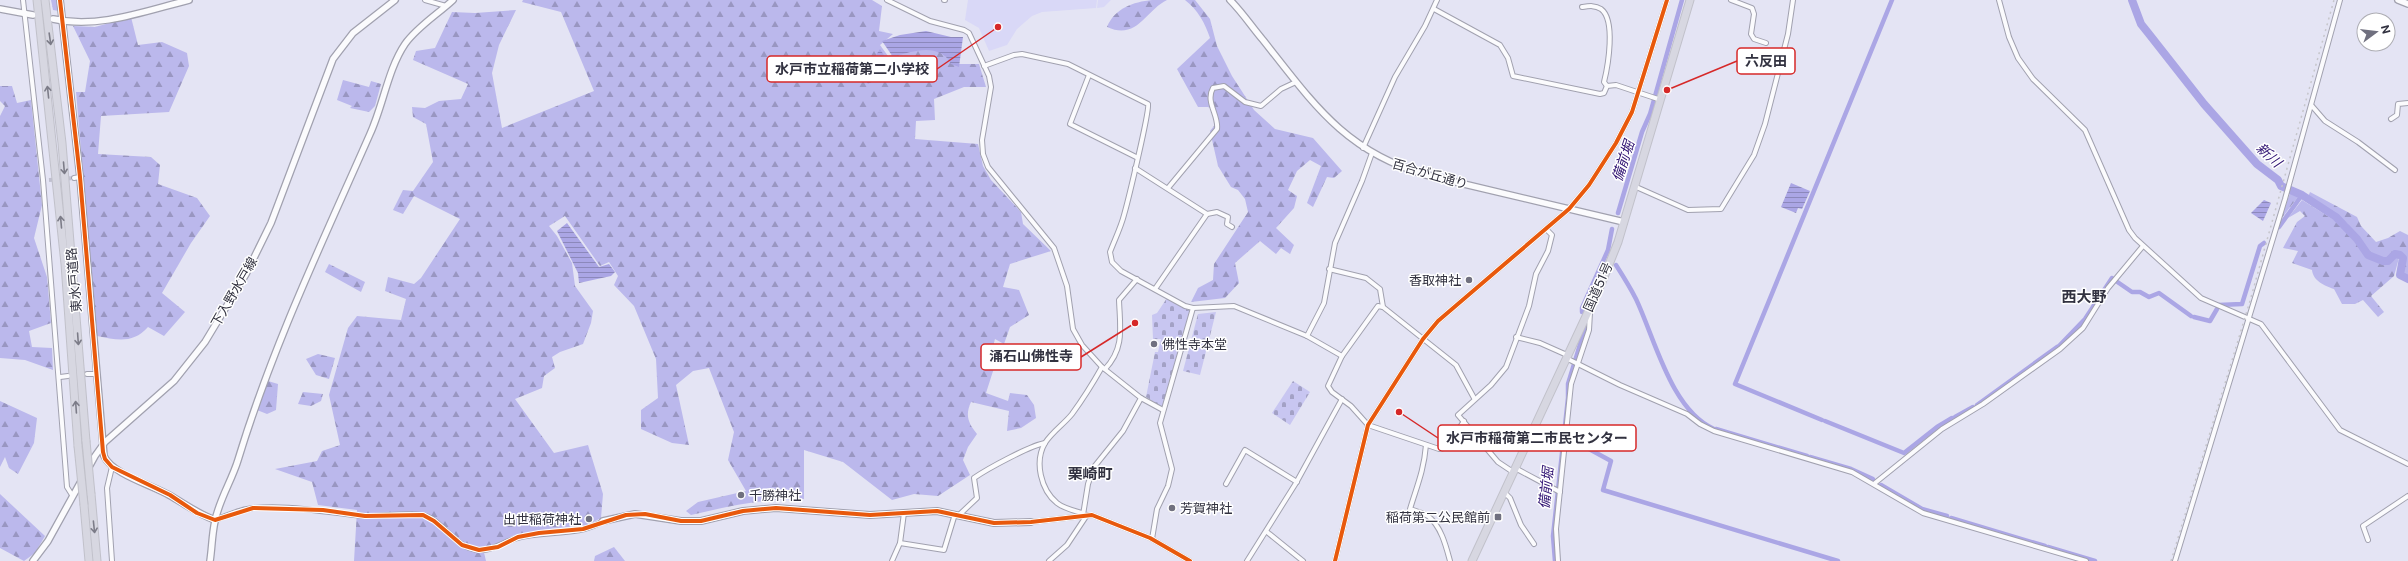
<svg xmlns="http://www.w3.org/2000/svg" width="2408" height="561" viewBox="0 0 2408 561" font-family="'Public Sans','Noto Sans JP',sans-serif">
	<defs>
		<pattern id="forest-firs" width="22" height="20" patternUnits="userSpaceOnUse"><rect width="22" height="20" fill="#bbb8ec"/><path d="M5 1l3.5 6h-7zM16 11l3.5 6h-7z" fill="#9996c1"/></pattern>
		<pattern id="cemetery-stones" width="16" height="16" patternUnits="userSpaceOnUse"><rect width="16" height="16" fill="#c8c6f1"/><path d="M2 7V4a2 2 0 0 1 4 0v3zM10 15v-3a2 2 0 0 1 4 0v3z" fill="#a3a1c5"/></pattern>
		<pattern id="water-rules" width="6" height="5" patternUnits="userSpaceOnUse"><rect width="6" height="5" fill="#aba6e5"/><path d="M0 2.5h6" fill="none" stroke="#8c88bb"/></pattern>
	</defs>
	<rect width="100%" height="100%" fill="#e4e4f4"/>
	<g fill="#d9d8f7">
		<polygon points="968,0 1097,0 1096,8 1042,12 1032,16 1017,29 1007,45 989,51 979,28 965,20"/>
		<polygon points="1098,0 1111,0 1104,7 1097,8"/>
	</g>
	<g fill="url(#forest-firs)">
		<polygon points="51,0 57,0 59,11 53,10"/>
		<path d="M523,0H872L882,6L879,31L893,34L880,45L888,56C919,47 928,38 953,64H979L986,87H964L934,99L935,120L916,121L915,139L978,144L983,166L991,180L1021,212L1023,224L1051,251L1010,264L1003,287L1019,290L1029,315L1010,327L1004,344L995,339L993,346L1002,361L1001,369L994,368L986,393L1008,401L1010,393L1027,395L1034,405L1036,418L1021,428L1007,431L1009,411L971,402C965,415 968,423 977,434L968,447L963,460L970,475L938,496L914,494L892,500L843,462L804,450V499C765,498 729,506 691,515L686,511L698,502L746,491L728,460L734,432L709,368L693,371L676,385L689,445L672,443L641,429V410L658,398L656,359L634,306L614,285L618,276L609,262L600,266L565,216L549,226L557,236L572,263L575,286L593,311L591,323L583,344L560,352L552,357L555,368L544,376L542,388L515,399L554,453L588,445L603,494L601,518L588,525L548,529L512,536L498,545L483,548L486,561H354L357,510L318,505L312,482L275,469L317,461L322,451L340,445L329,395L348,328L357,316L401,320L406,299L385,291L388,277L414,284L421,278L460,219L414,196L403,214L393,210L403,190L413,191L433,162L426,124L413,117L412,107L425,108L439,101L461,99L468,84L413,60L416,51L435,48L452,12L475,13L516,10L499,45L492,73L502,128L594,91L561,12L522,2Z"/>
		<path d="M1152,0H1167C1146,10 1137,41 1107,27C1115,8 1133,2 1152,0Z"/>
		<path d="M1185,0H1195L1210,19L1217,46L1232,76L1254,110L1275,129L1313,138L1342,171L1334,178L1327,177L1313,207L1307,203L1321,166L1310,160L1297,171L1288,190L1297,196L1294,208L1276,228L1294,245L1290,254L1281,248L1276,254L1260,241L1235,263L1239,283L1225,298L1191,302L1198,288L1213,280L1214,264L1248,212L1245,199L1238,190L1231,187L1218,166L1210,131L1218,121L1216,111L1208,107H1198L1177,69L1210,38C1205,23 1198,10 1185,0Z"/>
		<path d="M131,17L138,45L162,42L187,53L189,66L169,112L101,116L98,154L151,157L160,165L158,184L197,198L210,216L191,243L162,293L185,312L164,336L148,327C133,344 117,340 97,336L76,92H85L90,61L73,26L95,27Z"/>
		<polygon points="343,80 369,87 371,81 381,84 375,106 369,112 350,108 352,106 337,100"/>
		<polygon points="0,86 12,86 17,103 31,100 42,205 34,238 47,277 51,323 29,331 32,347 52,348 53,370 25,360 0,358 0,116 5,106 0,101"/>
		<polygon points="2310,192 2357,217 2361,226 2376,242 2388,238 2400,231 2408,235 2408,277 2402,274 2404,257 2399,253 2395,253 2387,260 2370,254 2347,223 2308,197"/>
		<polygon points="2290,193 2298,197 2281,219"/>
		<path d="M2302,200L2337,222L2347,232L2367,258L2386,264L2395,258H2399L2394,276L2371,296L2384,312L2378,317L2363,300L2355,304H2342L2334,289C2325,286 2313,281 2312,270L2292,263L2298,251L2283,248L2297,222L2305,216L2300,211L2288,218Z"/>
		<polygon points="329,264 365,282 361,292 325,272"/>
		<polygon points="318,354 335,358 329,379 316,375 306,359"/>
		<polygon points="268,381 278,384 276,410 267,414 257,410"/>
		<polygon points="303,392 323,394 321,401 311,406 298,404"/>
		<polygon points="0,401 37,418 34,443 18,474 9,468 5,457 0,467"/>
		<polygon points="0,494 45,536 35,553 24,561 0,548"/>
		<polygon points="614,547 625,561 594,561 595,556"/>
	</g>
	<g fill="url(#cemetery-stones)">
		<polygon points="1167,298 1190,311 1162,407 1146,397 1155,352 1158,352 1161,339 1153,339 1152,315 1157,313"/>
		<polygon points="1216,312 1200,375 1183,371 1198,314"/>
		<polygon points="1293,381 1310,392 1290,425 1272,413"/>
	</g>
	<g fill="url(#water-rules)">
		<path d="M926,31L951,37H963L959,67L951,64C939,42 913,51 893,57L882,41L900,35Z"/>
		<polygon points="880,49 889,63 876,79 868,84 865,78 868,71 875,65 876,55"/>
		<polygon points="1791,183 1810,191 1802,209 1798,208 1796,213 1781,207"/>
		<polygon points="2264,200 2271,203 2263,221 2251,213"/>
		<polygon points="567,223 599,267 609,264 615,272 611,276 579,283 578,273 557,231"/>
	</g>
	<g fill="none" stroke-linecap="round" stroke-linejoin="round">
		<g stroke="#aba6e5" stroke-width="4.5">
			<polyline points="1618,213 1642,132 1650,114 1682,0"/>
			<polyline points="2279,227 2302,195"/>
			<path d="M1616,265C1623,276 1630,287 1636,299C1655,339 1671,410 1714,429"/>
			<polyline points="2116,281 2132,292 2140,292 2149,297 2159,293 2191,316"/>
			<polyline points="2219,305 2242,304 2260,246 2264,243"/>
			<polyline points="1582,312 1582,308 1608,250 1612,229"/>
			<polyline points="2194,317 2210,321 2217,309"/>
			<polyline points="2059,346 2085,319 2112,278"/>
			<polyline points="1977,405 2057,347"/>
			<polyline points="1955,417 1973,407"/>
			<polyline points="1822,420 1735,384 1892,0"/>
			<polyline points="1825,421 1904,453 1937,427 1952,418"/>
			<polyline points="1716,429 1807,456"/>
			<polyline points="1569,438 1611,461 1603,490 1838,561"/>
			<polyline points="1810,457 1851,469 1873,479"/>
			<polyline points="1881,485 1922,509 1947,516"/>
			<polyline points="1951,518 2045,546"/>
			<polyline points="2048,547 2095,561"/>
			<polyline points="1555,561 1553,536 1568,398 1568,384 1586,325"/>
		</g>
		<polyline stroke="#aba6e5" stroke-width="8" points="2132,0 2141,24 2149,34 2204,104 2257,164 2278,180 2281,186 2302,195 2336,217 2357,239 2368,255 2383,261 2388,261 2395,254 2400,255 2403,258 2400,275 2408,279"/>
		<polyline stroke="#c0c0d0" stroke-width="4" stroke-dasharray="4 2" stroke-linecap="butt" points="49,180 74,178"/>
		<defs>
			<g id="street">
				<polyline points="23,0 43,180 67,487 72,495"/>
				<polyline points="425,0 446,6"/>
				<polyline points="887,0 930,21 964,30 969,33 989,76 991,87 982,140 983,154 988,167 1054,248 1067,286 1073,329 1082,345 1102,367 1141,398 1163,410"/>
				<polyline points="944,0 945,0"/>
				<polyline points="1731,0 1752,8 1754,14 1751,34 1754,39 1766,43"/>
				<polyline points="1999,0 2009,37 2018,58 2033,79 2085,130 2129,230 2135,238 2201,298 2261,324 2340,430 2408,464"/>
				<path d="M1582,7C1589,6 1595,5 1601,9C1616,20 1608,66 1604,82L1607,86"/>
				<polyline points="1434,9 1500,45 1508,58 1513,76 1600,94 1604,93 1607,86 1616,85 1661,100"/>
				<path d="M984,66L1014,55L1022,54L1068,64L1148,104C1150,110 1128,201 1124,215C1121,227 1115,239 1110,252L1112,262L1121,271L1185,306L1193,308L1234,306L1307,336L1342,356"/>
				<polyline points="1089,75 1070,124 1136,157"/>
				<polyline points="2312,106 2325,121 2358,142 2395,170"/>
				<polyline points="2391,119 2397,115 2398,104 2408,103"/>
				<polyline points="1363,148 1395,77 1425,26 1437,0"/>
				<polyline points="1135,168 1207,214 1155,289"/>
				<polyline points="74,178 80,177"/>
				<polyline points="1634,186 1688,210 1721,209 1754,155 1765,124 1788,34 1793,0"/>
				<path d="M1168,188L1217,129C1219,115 1205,102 1213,88L1224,86L1245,102L1261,106L1281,89L1296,82"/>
				<polyline points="1207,214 1217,212 1228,217 1227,224 1232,227"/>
				<polyline points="1329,269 1366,278 1380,289 1383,307"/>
				<polyline points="1307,336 1324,303 1335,243 1362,181 1372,153"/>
				<polyline points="1516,337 1540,343 1567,355"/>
				<polyline points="1566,358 1620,385 1687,414 1700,424 1714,431 1852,472 1923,513 2086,561"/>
				<path d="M1105,369C1125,348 1120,327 1119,300L1137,279"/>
				<polyline points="87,374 96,374"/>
				<polyline points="60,377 68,376"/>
				<polyline points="1464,421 1447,447 1439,449 1368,425 1351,406 1332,392 1328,386 1342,356 1378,306 1383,307 1456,365 1474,398"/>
				<path d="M1426,445C1424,470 1417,486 1410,509C1416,511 1423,513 1428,516C1441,526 1446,546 1450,561"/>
				<polyline points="1515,468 1560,492"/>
				<polyline points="1513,472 1498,462 1458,415 1491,385 1506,367 1529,306 1536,274 1548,251 1552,235 1546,229"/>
				<polyline points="1875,483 1942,429 1983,404 2060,349 2083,328 2108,288 2143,246"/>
				<polyline points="1226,484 1245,450 1297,482"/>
				<polyline points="1504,492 1510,498 1521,525 1534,544"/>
				<path d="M1082,513C1075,511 1063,508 1057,503C1041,490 1034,462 1045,443C1052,432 1064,424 1072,414C1083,399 1093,383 1102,367"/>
				<path d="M959,515L977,498L974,478C987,469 1031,445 1045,443"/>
				<polyline points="1083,515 1088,484 1094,467 1123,431 1141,398"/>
				<path d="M215,520C226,516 236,511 247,509C283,503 328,513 365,516C384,517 403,512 422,515C438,517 452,542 469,548C488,555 500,543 517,538C545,530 579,537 603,521"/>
				<polyline points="1031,522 1092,515 1150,538 1190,561"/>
				<polyline points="1267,532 1303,561"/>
				<polyline points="1152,539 1157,509 1168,486 1172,469 1160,423 1193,308"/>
				<polyline points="2368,540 2363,526 2408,496"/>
				<polyline points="900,543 944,550 955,514"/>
				<polyline points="112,561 107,488 112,467"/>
				<polyline points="892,561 900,543 904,513"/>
				<polyline points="1049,561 1067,545 1087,515"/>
				<polyline points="1247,561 1296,483 1342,399"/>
				<polyline points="1335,561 1368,425 1423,339 1438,321 1569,209 1589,185 1616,143 1632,112 1667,0"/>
				<polyline points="1558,561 1556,529 1571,384 1589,330 1590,313"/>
				<polyline points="2175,561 2285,199 2340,0"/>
			</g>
			<g id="secondary">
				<path d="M60,0L80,177L104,456C112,474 152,485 169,495C185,504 198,514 215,520"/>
				<path d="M1230,0C1242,12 1252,27 1263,40C1313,103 1344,151 1426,175L1624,222"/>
				<polyline points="2398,0 2408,4"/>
				<polyline points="0,9 33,15"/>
				<path d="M53,19C99,29 145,11 189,0"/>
				<polyline points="603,521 635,514 681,521 701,521 743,511 776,508 870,515 937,511 994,523 1031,522"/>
				<polyline points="33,561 48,541 95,456 105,442 174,381 205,342 246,274 271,223 333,59 353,33 395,0"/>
				<path d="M210,561C212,548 212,534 215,521C219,500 232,480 238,460C273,345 322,243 370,134C383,106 388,69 405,44C417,27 438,14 453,0"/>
			</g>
			<g id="highway">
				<polyline points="37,0 65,264 78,446"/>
				<polyline points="45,0 62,143 86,441"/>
				<polyline points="91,494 97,561"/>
				<polyline points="84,505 89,561"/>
				<polyline points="1472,561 1602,282 1618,242 1690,0"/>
			</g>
		</defs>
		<use href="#street" stroke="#a1a1af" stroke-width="6"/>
		<use href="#secondary" stroke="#a1a1af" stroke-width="8"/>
		<use href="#highway" stroke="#c1c1ca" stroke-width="9"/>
		<use href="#street" stroke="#fbfbfd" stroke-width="4"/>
		<use href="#secondary" stroke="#fbfbfd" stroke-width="5.5"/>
		<use href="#highway" stroke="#d7d7e1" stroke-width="7"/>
		<polyline stroke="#c6c6cb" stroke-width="1.5" stroke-dasharray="2 4" stroke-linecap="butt" points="2171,561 2250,301 2334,0"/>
		<defs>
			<g id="highway-bridge">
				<polyline points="86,441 91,494"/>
				<polyline points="78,446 84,505"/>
			</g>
		</defs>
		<use href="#highway-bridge" stroke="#c1c1ca" stroke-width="9" stroke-linecap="butt"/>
		<use href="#highway-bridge" stroke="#d7d7e1" stroke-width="7"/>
		<defs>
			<g id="cycleway">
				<polyline points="60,0 80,177 103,452 105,459 112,467 170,495 197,513 215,520 253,508 323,510 365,516 423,515 434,521 462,545 479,550 498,547 518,537 539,533 583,529 626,515 645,514 681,521 701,521 743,511 776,508 870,515 937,511 994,523 1031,522 1092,515 1150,538 1190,561"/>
				<polyline points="1335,561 1368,425 1423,339 1438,321 1569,209 1589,185 1616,143 1632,112 1667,0"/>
			</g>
		</defs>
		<use href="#cycleway" stroke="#fff" stroke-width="6"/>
		<use href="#cycleway" stroke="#e8590c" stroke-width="4"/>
	</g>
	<defs><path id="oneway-shaft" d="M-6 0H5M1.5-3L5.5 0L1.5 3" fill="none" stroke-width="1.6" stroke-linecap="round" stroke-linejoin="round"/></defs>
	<g stroke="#7c7c88">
		<use href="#oneway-shaft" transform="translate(50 39) rotate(82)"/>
		<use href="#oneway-shaft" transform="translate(48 92) rotate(-96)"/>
		<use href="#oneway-shaft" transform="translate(64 168) rotate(85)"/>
		<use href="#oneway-shaft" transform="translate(61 222) rotate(-95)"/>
		<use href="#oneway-shaft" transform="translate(78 339) rotate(86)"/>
		<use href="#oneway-shaft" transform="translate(76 407) rotate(-94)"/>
		<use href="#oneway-shaft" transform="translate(94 527) rotate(84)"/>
	</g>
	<g fill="#70707f" stroke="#fff" stroke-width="1.5">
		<circle cx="1469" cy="280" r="4"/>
		<circle cx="1154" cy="344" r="4"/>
		<circle cx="741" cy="495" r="4"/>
		<circle cx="1172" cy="508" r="4"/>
		<rect x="1494" y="513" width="8" height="8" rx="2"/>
		<circle cx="589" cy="519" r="4"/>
	</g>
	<g text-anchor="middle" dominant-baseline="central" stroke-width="3" stroke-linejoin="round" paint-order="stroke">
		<g font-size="13" fill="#323240" stroke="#fff">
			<text transform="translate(1430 174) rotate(16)">百合が丘通り</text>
			<text transform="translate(74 280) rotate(-95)">東水戸道路</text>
			<text transform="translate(1598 287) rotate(-66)">国道51号</text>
			<text transform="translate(234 292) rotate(-60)">下入野水戸線</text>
		</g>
		<g font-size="13" fill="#323240" stroke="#fff" text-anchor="end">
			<text x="1461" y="280">香取神社</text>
			<text x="1162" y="344" text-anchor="start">佛性寺本堂</text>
			<text x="749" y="495" text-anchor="start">千勝神社</text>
			<text x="1180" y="508" text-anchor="start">芳賀神社</text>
			<text x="1490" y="517">稲荷第二公民館前</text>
			<text x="581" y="519">出世稲荷神社</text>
		</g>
		<g font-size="14" font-style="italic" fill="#2d1071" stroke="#fff">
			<text transform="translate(2269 155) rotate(42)">新川</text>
			<text transform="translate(1623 161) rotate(-72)">備前堀</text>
			<text transform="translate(1546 488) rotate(-84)">備前堀</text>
		</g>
		<g font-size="15" font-weight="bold" fill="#323240" stroke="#fff">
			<text x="2084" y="296">西大野</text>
			<text x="1090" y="473">栗崎町</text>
		</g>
	</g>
	<path fill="none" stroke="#d62828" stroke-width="1.5" d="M1667 90L1737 61M998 27L937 69M1135 323L1081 357M1399 412L1438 438"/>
	<g fill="#d62828" stroke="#fff" stroke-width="1.5">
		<circle cx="1667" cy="90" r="4"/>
		<circle cx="998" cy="27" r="4"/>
		<circle cx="1135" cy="323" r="4"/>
		<circle cx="1399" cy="412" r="4"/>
	</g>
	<g fill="#fff" stroke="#d62828" stroke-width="1.5">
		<rect x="1737" y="48" width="58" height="26" rx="4"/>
		<rect x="767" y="56" width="170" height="26" rx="4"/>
		<rect x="981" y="344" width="100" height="26" rx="4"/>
		<rect x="1438" y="425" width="198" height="26" rx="4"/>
	</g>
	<g font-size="14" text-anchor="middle" font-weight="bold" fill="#323240">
		<text x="1766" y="66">六反田</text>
		<text x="852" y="74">水戸市立稲荷第二小学校</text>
		<text x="1031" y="361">涌石山佛性寺</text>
		<text x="1537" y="443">水戸市稲荷第二市民センター</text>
	</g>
	<g transform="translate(2376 32) rotate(75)"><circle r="19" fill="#ffffff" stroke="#adadb3"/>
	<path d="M0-3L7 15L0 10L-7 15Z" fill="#70707f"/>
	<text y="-6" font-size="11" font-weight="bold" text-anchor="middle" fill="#323240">N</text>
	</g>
</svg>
